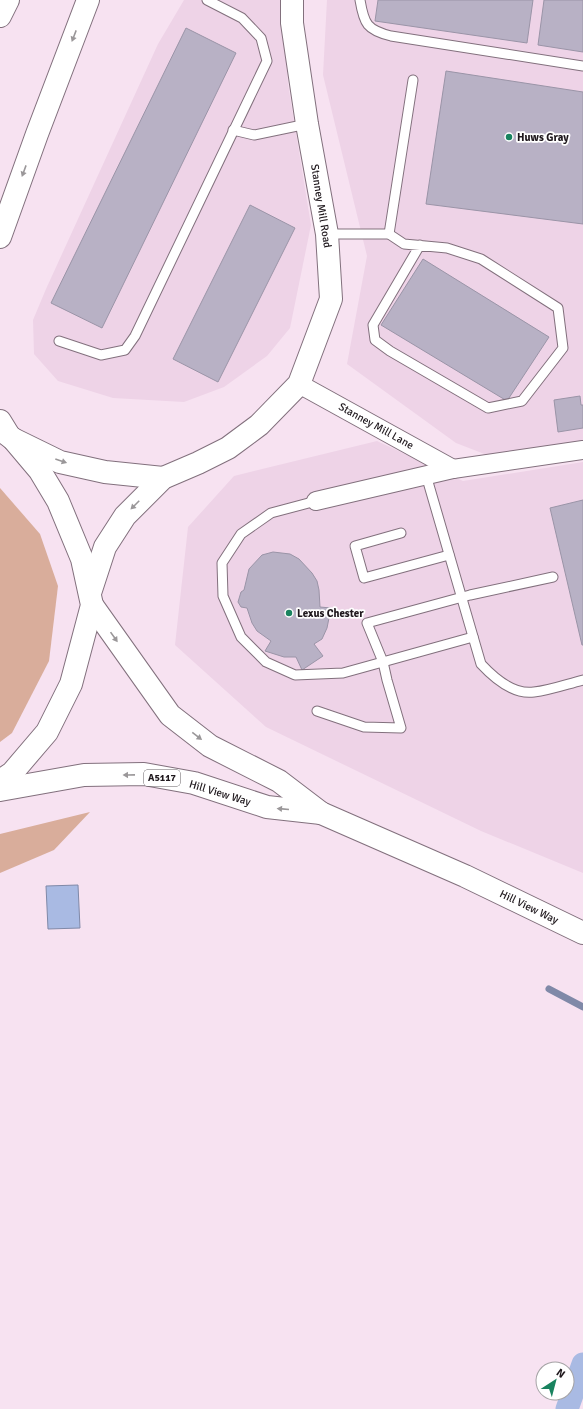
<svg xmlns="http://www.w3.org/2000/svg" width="583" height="1409" viewBox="0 0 583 1409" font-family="Signika,sans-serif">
	<rect width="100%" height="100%" fill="#f7e2f1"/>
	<g fill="#eed3e7">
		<polygon points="184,0 282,0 288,84 311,225 290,328 267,356 224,387 184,402 113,398 58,381 34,354 33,320 46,289 158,44"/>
		<polygon points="327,0 583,0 583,441 487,455 456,443 347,364 367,256 323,75"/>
		<polygon points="377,441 463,481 583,462 583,873 481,831 266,727 175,645 188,527 234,476"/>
	</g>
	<g fill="#d9ad9b">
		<polygon points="0,488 40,534 58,586 49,661 12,733 0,742"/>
		<polygon points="90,812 54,850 0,873 0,834"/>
	</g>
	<polygon fill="#a9bae3" stroke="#8089a8" points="78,885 80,928 48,929 46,886"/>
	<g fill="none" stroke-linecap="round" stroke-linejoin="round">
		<polyline stroke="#8089a8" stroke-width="7" points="549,989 583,1007"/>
		<polyline stroke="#a9bae3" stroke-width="23" points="567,1409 583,1364"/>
	</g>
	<g fill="#b8b1c5" stroke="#9a94a7">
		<polygon points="378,0 533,0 527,43 375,21"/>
		<polygon points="544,0 583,0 583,52 538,45"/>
		<polygon points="186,28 236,53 102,328 51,303"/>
		<polygon points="446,71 583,92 583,224 426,204"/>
		<polygon points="250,205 295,228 218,382 173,359"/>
		<polygon points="423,259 549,337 507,401 381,325"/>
		<polygon points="580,396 581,405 583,405 583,428 558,432 554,400"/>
		<polygon points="583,500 583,645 582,645 550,508"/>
		<polygon points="273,552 290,554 299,559 312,573 317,581 319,590 320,607 331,608 327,628 322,639 314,644 323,656 302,670 296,657 284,657 265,651 271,641 257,631 252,623 247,608 241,607 238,602 241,592 244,590 249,569 262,555"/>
	</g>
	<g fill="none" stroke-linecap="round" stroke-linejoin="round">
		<defs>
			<g id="service">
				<path d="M360,0C364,24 367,30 391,36L583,66"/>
				<polyline points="233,130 254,135 307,124"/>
				<polyline points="327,234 389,234 404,244 447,248 481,259 558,308 563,348 522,401 488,408 390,351 375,340 373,325 420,245"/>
				<polyline points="389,234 413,80"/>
				<polyline points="59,341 101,355 125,350 135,336 267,61 261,38 242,18 207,0"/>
				<path d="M426,475L481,664C494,678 514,695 534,692C551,690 567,684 583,680"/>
				<polyline points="316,501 271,513 241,534 222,563 223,596 241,637 266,662 295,675 343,673 473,637"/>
				<polyline points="401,533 355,546 364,578 449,555"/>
				<polyline points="317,711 364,727 401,728 387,680 383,662 367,623 470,595 553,577"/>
			</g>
			<g id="minor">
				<polyline points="299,384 453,469"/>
				<polyline points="316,501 453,469 583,450"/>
			</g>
			<g id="tertiary">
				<polyline points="13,439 60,462 105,472 163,478"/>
				<polyline points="90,593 105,547 125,516 163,478 198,463 228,448 259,425 299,384 331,299 327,234 307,124 292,23 292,0"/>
			</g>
			<g id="primary">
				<polyline points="0,429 13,439 40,471 58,501 82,559 92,605 71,684 47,732 12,773 0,781"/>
				<polyline points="92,605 170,715 210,746 279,781 321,813 465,876 583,933"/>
				<polyline points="0,790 84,775 144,774 194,783 267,807 321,813"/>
			</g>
			<g id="motorway">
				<polyline points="0,16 8,0"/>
				<polyline points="0,237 37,134 88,0"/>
				<polyline points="0,421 8,434"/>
			</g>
		</defs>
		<use href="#service" stroke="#82707d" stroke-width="11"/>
		<use href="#minor" stroke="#82707d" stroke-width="20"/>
		<use href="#tertiary" stroke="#82707d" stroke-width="24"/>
		<use href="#primary" stroke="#82707d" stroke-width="24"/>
		<use href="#motorway" stroke="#82707d" stroke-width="24"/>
		<use href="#service" stroke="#fff" stroke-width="9"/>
		<use href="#minor" stroke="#fff" stroke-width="18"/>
		<use href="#tertiary" stroke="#fff" stroke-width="22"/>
		<use href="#primary" stroke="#fff" stroke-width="22"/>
		<use href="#motorway" stroke="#fff" stroke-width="22"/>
	</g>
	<defs><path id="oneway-solid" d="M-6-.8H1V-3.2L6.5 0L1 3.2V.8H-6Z"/></defs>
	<g fill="#9a9799">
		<use href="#oneway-solid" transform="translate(74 36) rotate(111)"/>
		<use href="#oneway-solid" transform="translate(24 171) rotate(110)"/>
		<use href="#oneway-solid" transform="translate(61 461) rotate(19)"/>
		<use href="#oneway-solid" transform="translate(135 505) rotate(135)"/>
		<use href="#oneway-solid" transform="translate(114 637) rotate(55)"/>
		<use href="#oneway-solid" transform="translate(197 736) rotate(38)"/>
		<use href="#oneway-solid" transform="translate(129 775) rotate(179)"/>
		<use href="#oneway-solid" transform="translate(283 809) rotate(-175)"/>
	</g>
	<g fill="#19835f" stroke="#fff" stroke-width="1.5">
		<circle cx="509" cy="137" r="4"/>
		<circle cx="289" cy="613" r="4"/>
	</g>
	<g text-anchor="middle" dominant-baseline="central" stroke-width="3.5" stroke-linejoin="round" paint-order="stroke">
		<rect fill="#fff" stroke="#625d61" stroke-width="1" x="144" y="770" width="36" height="16" rx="3"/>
		<g font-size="10" font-weight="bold" fill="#1f181d">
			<text x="162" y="778">A5117</text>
		</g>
		<g font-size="11" font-weight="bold" fill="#1f181d" stroke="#fff" text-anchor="start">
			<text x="517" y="137">Huws Gray</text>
			<text x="297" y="613">Lexus Chester</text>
		</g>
		<g font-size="11" fill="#1f181d" stroke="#fff">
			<text transform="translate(321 206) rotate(81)">Stanney Mill Road</text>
			<text transform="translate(376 426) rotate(29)">Stanney Mill Lane</text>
			<text transform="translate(220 793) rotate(17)">Hill View Way</text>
			<text transform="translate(529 907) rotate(26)">Hill View Way</text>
		</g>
	</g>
	<g transform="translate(555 1381) rotate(36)"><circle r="19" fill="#ffffff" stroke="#a5a3a5"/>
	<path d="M0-3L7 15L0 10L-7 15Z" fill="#19835f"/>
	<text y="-6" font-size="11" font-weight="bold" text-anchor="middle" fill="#1f181d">N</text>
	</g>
</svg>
